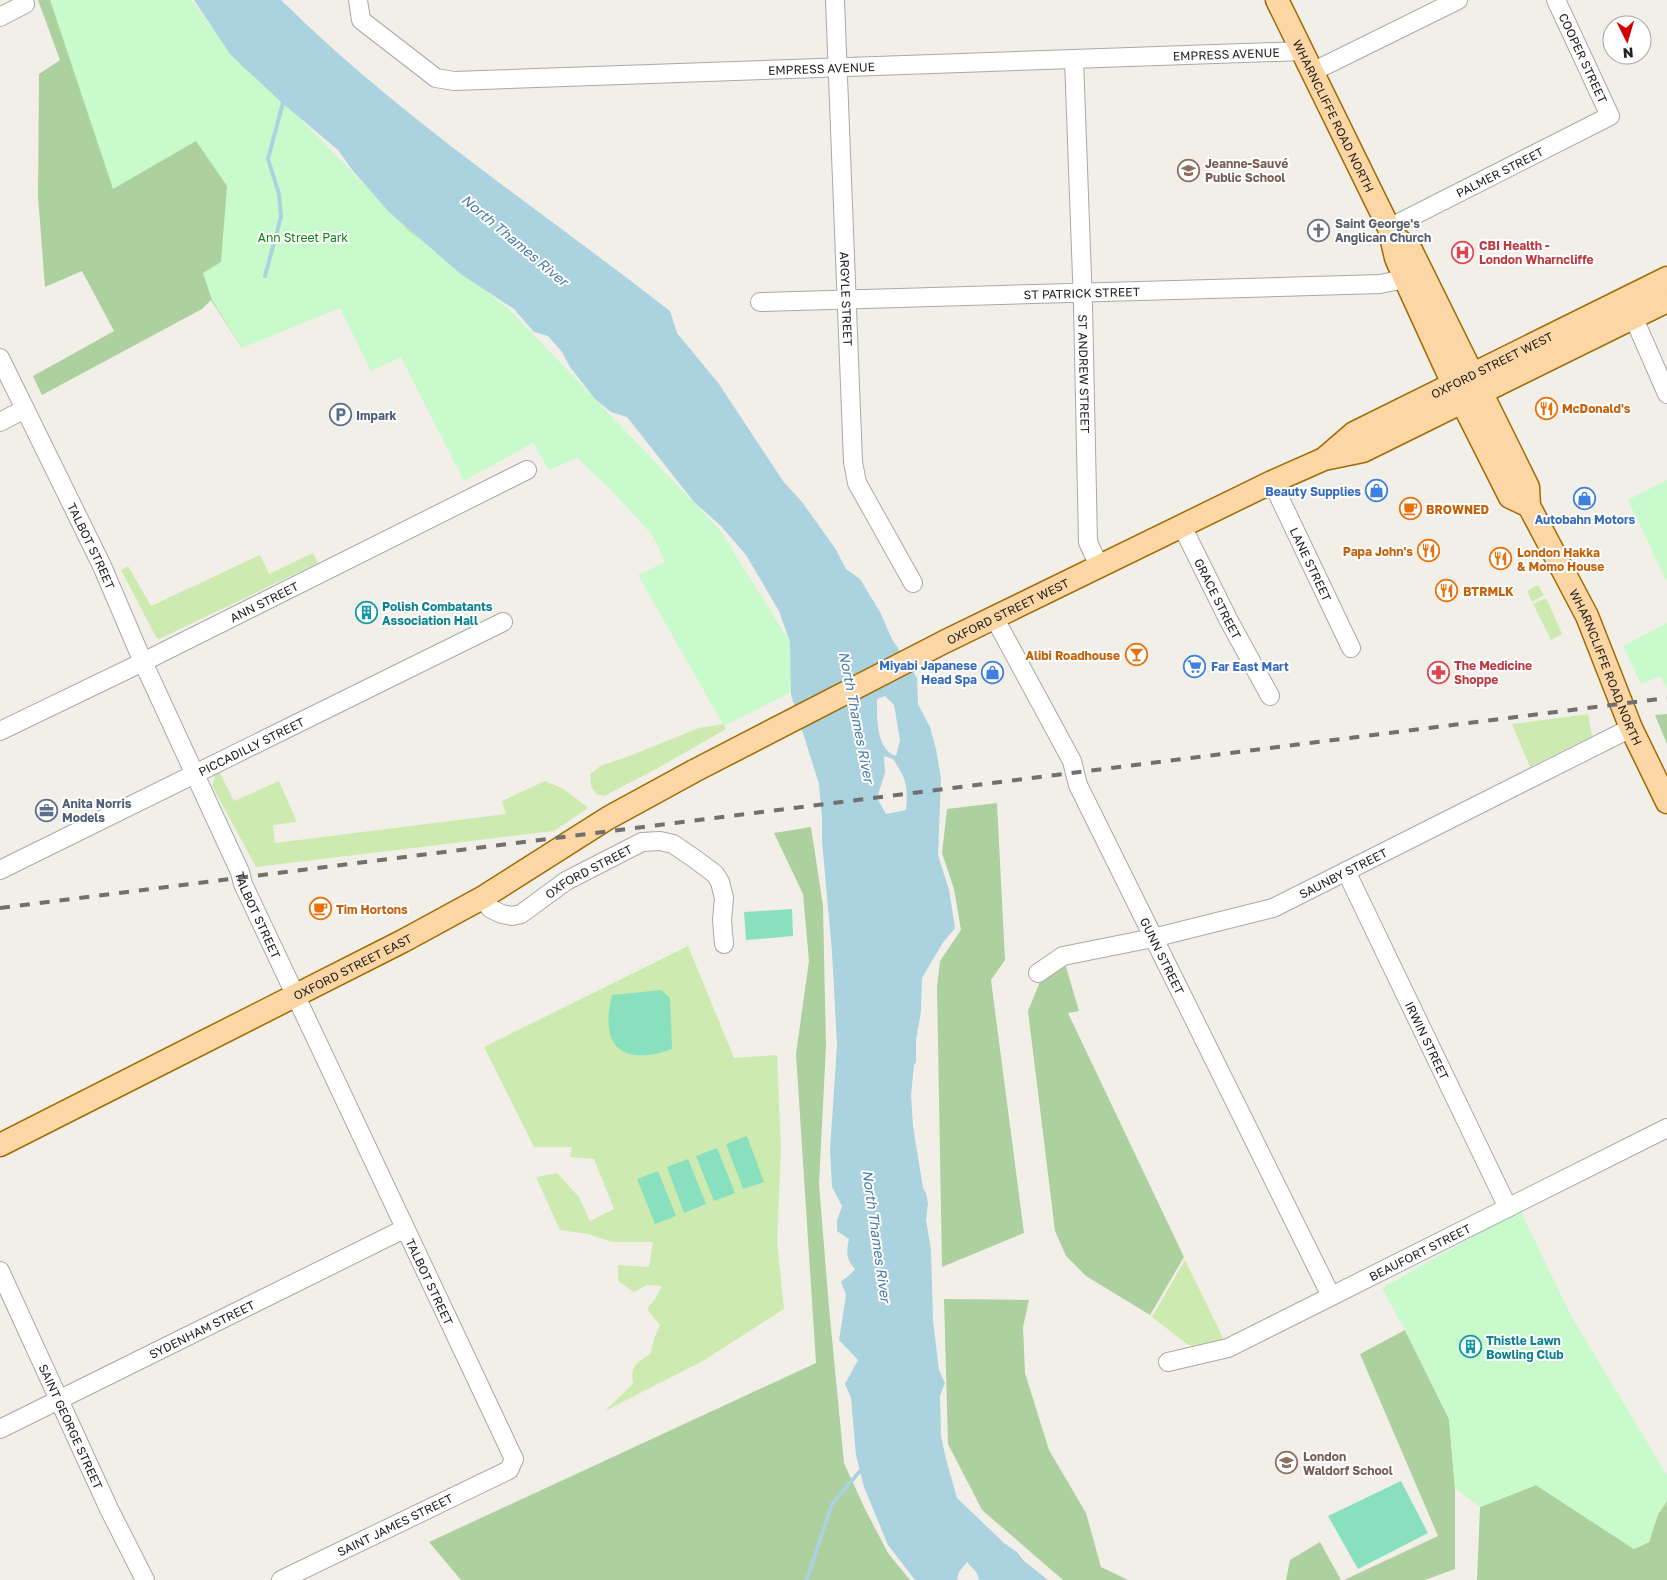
<svg xmlns="http://www.w3.org/2000/svg" width="1667" height="1580" viewBox="0 0 1667 1580" font-family="'Golos Text',sans-serif">
	<rect width="100%" height="100%" fill="#f2efe9"/>
	<g fill="#cdebb0">
		<polygon points="313,553 318,563 159,639 156,637 121,570 128,566 151,606 260,555 269,574"/>
		<polygon points="1538,585 1544,595 1532,602 1527,591"/>
		<polygon points="1546,598 1562,634 1551,640 1533,604"/>
		<polygon points="1588,714 1592,736 1530,767 1512,724"/>
		<polygon points="723,724 726,729 658,768 604,796 596,794 591,786 590,774 602,765 627,757 699,728"/>
		<polygon points="215,772 220,773 234,801 279,781 297,822 273,825 275,843 506,814 502,801 545,781 562,788 586,806 587,809 554,831 256,867 216,793 212,785 215,778 211,775"/>
		<path d="M688,946L734,1058L777,1055L781,1150L777,1242L784,1309L703,1361L605,1411L633,1384C630,1366 636,1363 650,1354L655,1336L660,1325L647,1309L655,1299L662,1286L647,1285L634,1292L618,1281V1265L649,1267L653,1242H612L588,1234L560,1230L536,1177L557,1173L579,1197L590,1221L614,1209L594,1159L570,1157L572,1147H534L484,1047Z"/>
		<polygon points="1185,1260 1226,1344 1198,1348 1187,1344 1152,1317"/>
	</g>
	<g fill="#add19e">
		<polygon points="38,0 184,0 347,174 572,376 392,268 242,348 211,300 202,309 42,395 33,376 114,331 82,271 45,287 38,196 39,74 60,60"/>
		<polygon points="1667,714 1667,744 1655,715"/>
		<polygon points="997,803 1005,960 991,980 1024,1233 942,1267 937,987 940,961 961,930 954,889 942,853 947,809"/>
		<polygon points="811,827 823,906 826,1046 819,1184 829,1307 844,1463 865,1509 888,1553 910,1580 461,1580 429,1542 816,1363 796,1054 809,961 803,894 774,833"/>
		<polygon points="1064,960 1079,1011 1068,1013 1184,1257 1150,1315 1086,1276 1066,1256 1055,1231 1028,1011 1042,977"/>
		<polygon points="944,1299 1029,1300 1023,1327 1025,1373 1049,1450 1086,1513 1101,1567 1128,1580 1063,1580 982,1510 948,1444"/>
		<polygon points="1405,1330 1449,1419 1455,1488 1455,1569 1425,1580 1344,1580 1438,1536 1360,1354"/>
		<polygon points="1536,1485 1634,1549 1649,1542 1658,1514 1667,1501 1667,1580 1477,1580 1480,1507"/>
		<polygon points="1320,1542 1341,1580 1286,1580 1290,1560"/>
	</g>
	<g fill="#c8facc">
		<polygon points="50,0 191,0 241,65 295,113 409,231 510,310 720,530 790,642 795,690 724,726 638,575 665,562 653,536 610,489 577,458 549,470 533,443 464,481 401,357 371,371 340,308 242,348 212,300 203,273 221,262 227,186 196,141 113,189"/>
		<polygon points="1667,480 1667,582 1628,500"/>
		<polygon points="1667,623 1667,689 1660,676 1641,684 1623,646"/>
		<polygon points="1520,1210 1570,1314 1667,1475 1667,1501 1658,1514 1649,1542 1634,1549 1536,1485 1480,1507 1455,1488 1449,1419 1405,1330 1382,1288"/>
	</g>
	<g fill="#88e0be">
		<polygon points="792,909 793,936 746,940 744,912"/>
		<path d="M661,990L670,998L672,1049C622,1067 599,1046 612,995Z"/>
		<polygon points="747,1136 764,1182 743,1189 726,1144"/>
		<polygon points="717,1148 735,1193 714,1201 696,1156"/>
		<polygon points="688,1159 706,1204 684,1213 667,1167"/>
		<polygon points="658,1171 676,1216 655,1224 637,1179"/>
		<polygon points="1401,1481 1428,1533 1358,1569 1328,1516"/>
	</g>
	<path fill="#aad3df" fill-rule="evenodd" d="M194,0H281C399,117 539,209 670,311L677,333L719,384L783,481L802,502L835,548L846,569L860,579L880,612L892,639L917,678L918,704L930,727L936,749L941,779L938,855L949,890L955,928L942,944L922,978L921,1011L916,1040V1062L914,1065L911,1095L913,1126L923,1188L926,1193L928,1203L926,1220L931,1250L933,1321L939,1370L945,1383L940,1396L941,1436L946,1459L957,1498L1004,1543L1017,1552L1024,1561L1048,1580H979L977,1573L967,1562L959,1572L957,1580H915L888,1545L864,1487L856,1455L851,1398L845,1384L858,1360L839,1340L846,1295L841,1282C846,1277 851,1275 855,1269C846,1259 846,1253 849,1239L837,1231V1221L842,1206L832,1187L830,1150L837,1045L832,952L822,841V818L819,784L791,695L790,642L779,611L746,555L721,526L694,502L627,417L611,412L595,399L570,367L562,352L548,336L534,332L514,309L462,275L389,212L353,171L338,150L281,102L230,54ZM885,696L894,705L900,740L896,756C876,750 877,717 877,699ZM884,756L893,759C907,780 908,786 906,810L886,814L877,798L885,773Z"/>
	<g fill="none" stroke-linecap="round" stroke-linejoin="round">
		<g stroke="#aad3df" stroke-width="4">
			<polyline points="265,276 281,217 279,194 268,159 284,99"/>
			<polyline points="807,1579 832,1504 860,1471"/>
		</g>
		<defs>
			<g id="minor">
				<path id="s1" d="M358,0L361,20L436,78L454,81L1302,51"/>
				<path id="s2" d="M835,0L853,462L857,483L913,583"/>
				<polyline points="0,17 25,4"/>
				<path id="s3" d="M1074,59L1083,305L1088,542L1099,566"/>
				<polyline points="1312,72 1458,0"/>
				<path id="s4" d="M1389,228L1610,116L1556,0"/>
				<path id="s5" d="M760,302L1380,284L1405,279"/>
				<polyline points="1629,307 1667,394"/>
				<path id="s6" d="M0,358L102,566L143,662L240,872L243,884C333,1076 423,1268 514,1459L509,1470L281,1580"/>
				<polyline points="0,422 25,409"/>
				<path id="s7" d="M1272,482L1351,648"/>
				<path id="s8" d="M1182,526L1228,619L1270,696"/>
				<path id="s9" d="M994,617L1072,761L1078,785L1331,1296"/>
				<path id="s10" d="M0,731L143,662L527,470"/>
				<path id="s11" d="M0,870L503,622"/>
				<path id="s12" d="M1346,871L1508,1208"/>
				<path id="s13" d="M482,898L491,909L502,914L512,916L521,914L566,881L642,842L660,841L673,844L695,859L715,874L720,882L724,898L722,920L724,944"/>
				<path id="s14" d="M1038,973L1063,956L1153,938L1273,908L1631,728"/>
				<path id="s15" d="M0,1271L109,1509L145,1580"/>
				<path id="s16" d="M1168,1362L1228,1348L1667,1128"/>
				<path id="s17" d="M0,1429L404,1229"/>
			</g>
			<g id="major">
				<path id="s18" d="M1277,0L1389,228L1396,258L1405,279L1453,384L1510,497L1529,506"/>
				<path id="s19" d="M1390,233L1411,250L1528,487L1529,506L1587,616L1631,728L1667,802"/>
				<path id="s20" d="M1325,458L1354,433L1667,278"/>
				<path id="s21" d="M0,1145L403,941L482,898L608,818L694,771L944,642L1272,482L1324,459L1363,451L1667,301"/>
			</g>
		</defs>
		<use href="#minor" stroke="#a9a9a9" stroke-width="20"/>
		<use href="#major" stroke="#a06b00" stroke-width="25"/>
		<use href="#minor" stroke="#fff" stroke-width="18"/>
		<use href="#major" stroke="#fcd6a4" stroke-width="22"/>
		<polyline stroke="#707070" stroke-width="4" stroke-dasharray="10 10" stroke-linecap="butt" points="0,908 1667,698"/>
	</g>
	<defs>
		<symbol id="school-ring" viewBox="-11 -11 22 22"><circle r="9.5" fill="#fff" stroke="#8d6e63" stroke-width="1.5"/><path d="M0-5L7-2L0 1L-7-2ZM-4 1L0 2.5L4 1V4Q0 6-4 4Z" fill="#8d6e63"/></symbol>
		<symbol id="church-ring" viewBox="-11 -11 22 22"><circle r="9.5" fill="#fff" stroke="#6b7280" stroke-width="1.5"/><path d="M-1.2-6h2.4v3.5h3.3v2.4h-3.3V6h-2.4V-.1h-3.3v-2.4h3.3Z" fill="#6b7280"/></symbol>
		<symbol id="hospital-ring" viewBox="-11 -11 22 22"><circle r="9.5" fill="#fff" stroke="#e0444e" stroke-width="1.5"/><path d="M-5-5h3v3.5h4V-5h3V5h-3V1.5h-4V5h-3Z" fill="#e0444e"/></symbol>
		<symbol id="restaurant-ring" viewBox="-11 -11 22 22"><circle r="9.5" fill="#fff" stroke="#e8710a" stroke-width="1.5"/><path d="M-5-6h1v4h1v-4h1v4h1v-4h1v5L-1.5 .5V6h-2V.5L-5-1ZM5-6V6H3V1.5H1.5Q1.5-4 5-6Z" fill="#e8710a"/></symbol>
		<symbol id="parking-ring" viewBox="-11 -11 22 22"><circle r="9.5" fill="#fff" stroke="#5c6f8a" stroke-width="1.5"/><path d="M-3.5-5.5H1a3.5 3.5 0 0 1 0 7H-1V5.5H-3.5ZM-1-3.4V-.6H.8a1.4 1.4 0 0 0 0-2.8Z" fill="#5c6f8a"/></symbol>
		<symbol id="shop-ring" viewBox="-11 -11 22 22"><circle r="9.5" fill="#fff" stroke="#3f7fe0" stroke-width="1.5"/><path d="M-5-2.5h2.3a2.7 3.5 0 0 1 5.4 0H5L5.5 6h-11ZM-1.5-2.5h3a1.5 2.3 0 0 0-3 0Z" fill="#3f7fe0"/></symbol>
		<symbol id="cafe-ring" viewBox="-11 -11 22 22"><circle r="9.5" fill="#fff" stroke="#e8710a" stroke-width="1.5"/><path d="M-5.5-4.5H6V0H3Q3 3.5 0 3.5H-2.5Q-5.5 3.5-5.5 0ZM3-3.2v2h1.7v-2ZM-6 4.5H4V6H-6Z" fill="#e8710a"/></symbol>
		<symbol id="building-ring" viewBox="-11 -11 22 22"><circle r="9.5" fill="#fff" stroke="#0f9aa8" stroke-width="1.5"/><path d="M-4-6H4V6H1V3H-1V6H-4ZM-2.5-4.3h1.7v1.8h-1.7ZM.8-4.3h1.7v1.8H.8ZM-2.5-1h1.7V.8h-1.7ZM.8-1h1.7V.8H.8Z" fill="#0f9aa8"/></symbol>
		<symbol id="bar-ring" viewBox="-11 -11 22 22"><circle r="9.5" fill="#fff" stroke="#e8710a" stroke-width="1.5"/><path d="M-6-5H6L.8 .8V4.5H3.5V6h-7V4.5H-.8V.8Z" fill="#e8710a"/></symbol>
		<symbol id="supermarket-ring" viewBox="-11 -11 22 22"><circle r="9.5" fill="#fff" stroke="#3f7fe0" stroke-width="1.5"/><path d="M-6-5.5h2.5l.6 2H6L4.5 2H-2.5L-4.4-4H-6ZM-1.5 3.2a1.3 1.3 0 1 0 .1 0ZM3 3.2a1.3 1.3 0 1 0 .1 0Z" fill="#3f7fe0"/></symbol>
		<symbol id="pharmacy-ring" viewBox="-11 -11 22 22"><circle r="9.5" fill="#fff" stroke="#e0444e" stroke-width="1.5"/><path d="M-2-6h4v4h4v4h-4v4h-4v-4h-4v-4h4Z" fill="#e0444e"/></symbol>
		<symbol id="office-ring" viewBox="-11 -11 22 22"><circle r="9.5" fill="#fff" stroke="#5c6f8a" stroke-width="1.5"/><path d="M-6-3h4V-5.5h4V-3h4V5H-6ZM-1-4.5V-3h2v-1.5ZM-6 0V1H6V0Z" fill="#5c6f8a"/></symbol>
	</defs>
	<g fill-rule="evenodd">
		<use href="#school-ring" x="1176" y="158" width="25" height="25"/>
		<use href="#church-ring" x="1306" y="218" width="25" height="25"/>
		<use href="#hospital-ring" x="1450" y="240" width="25" height="25"/>
		<use href="#restaurant-ring" x="1534" y="396" width="25" height="25"/>
		<use href="#parking-ring" x="328" y="402" width="25" height="25"/>
		<use href="#shop-ring" x="1364" y="478" width="25" height="25"/>
		<use href="#shop-ring" x="1572" y="486" width="25" height="25"/>
		<use href="#cafe-ring" x="1398" y="496" width="25" height="25"/>
		<use href="#restaurant-ring" x="1416" y="538" width="25" height="25"/>
		<use href="#restaurant-ring" x="1488" y="546" width="25" height="25"/>
		<use href="#restaurant-ring" x="1434" y="578" width="25" height="25"/>
		<use href="#building-ring" x="354" y="600" width="25" height="25"/>
		<use href="#bar-ring" x="1124" y="642" width="25" height="25"/>
		<use href="#supermarket-ring" x="1182" y="654" width="25" height="25"/>
		<use href="#shop-ring" x="980" y="660" width="25" height="25"/>
		<use href="#pharmacy-ring" x="1426" y="660" width="25" height="25"/>
		<use href="#office-ring" x="34" y="798" width="25" height="25"/>
		<use href="#cafe-ring" x="308" y="896" width="25" height="25"/>
		<use href="#building-ring" x="1458" y="1334" width="25" height="25"/>
		<use href="#school-ring" x="1274" y="1450" width="25" height="25"/>
	</g>
	<g text-anchor="middle" dominant-baseline="central" stroke-width="4" stroke-linejoin="round" paint-order="stroke">
		<g font-size="12" fill="#222" stroke="#fff">
			<text stroke="none"><textPath href="#s1" startOffset="906">EMPRESS AVENUE</textPath></text>
			<text transform="translate(1583 58) rotate(65)">COOPER STREET</text>
			<text stroke="none"><textPath href="#s1" startOffset="501">EMPRESS AVENUE</textPath></text>
			<text stroke="none"><textPath href="#s18" startOffset="129">WHARNCLIFFE ROAD NORTH</textPath></text>
			<text stroke="none"><textPath href="#s4" startOffset="124">PALMER STREET</textPath></text>
			<text stroke="none"><textPath href="#s5" startOffset="322">ST PATRICK STREET</textPath></text>
			<text stroke="none"><textPath href="#s2" startOffset="299">ARGYLE STREET</textPath></text>
			<text stroke="none"><textPath href="#s20" startOffset="192">OXFORD STREET WEST</textPath></text>
			<text stroke="none"><textPath href="#s3" startOffset="315">ST ANDREW STREET</textPath></text>
			<text stroke="none"><textPath href="#s6" startOffset="209">TALBOT STREET</textPath></text>
			<text stroke="none"><textPath href="#s7" startOffset="91">LANE STREET</textPath></text>
			<text stroke="none"><textPath href="#s8" startOffset="81">GRACE STREET</textPath></text>
			<text stroke="none"><textPath href="#s10" startOffset="294">ANN STREET</textPath></text>
			<text stroke="none"><textPath href="#s21" startOffset="1141">OXFORD STREET WEST</textPath></text>
			<text stroke="none"><textPath href="#s19" startOffset="489">WHARNCLIFFE ROAD NORTH</textPath></text>
			<text stroke="none"><textPath href="#s11" startOffset="280">PICCADILLY STREET</textPath></text>
			<text stroke="none"><textPath href="#s13" startOffset="126">OXFORD STREET</textPath></text>
			<text stroke="none"><textPath href="#s14" startOffset="324">SAUNBY STREET</textPath></text>
			<text stroke="none"><textPath href="#s6" startOffset="614">TALBOT STREET</textPath></text>
			<text stroke="none"><textPath href="#s9" startOffset="379">GUNN STREET</textPath></text>
			<text stroke="none"><textPath href="#s21" startOffset="395">OXFORD STREET EAST</textPath></text>
			<text stroke="none"><textPath href="#s12" startOffset="188">IRWIN STREET</textPath></text>
			<text stroke="none"><textPath href="#s16" startOffset="276">BEAUFORT STREET</textPath></text>
			<text stroke="none"><textPath href="#s6" startOffset="1019">TALBOT STREET</textPath></text>
			<text stroke="none"><textPath href="#s17" startOffset="225">SYDENHAM STREET</textPath></text>
			<text stroke="none"><textPath href="#s15" startOffset="171">SAINT GEORGE STREET</textPath></text>
			<text transform="translate(395 1525) rotate(-26)">SAINT JAMES STREET</text>
		</g>
		<g font-size="12" font-weight="bold" fill="#785e54" stroke="#fff" text-anchor="start">
			<text x="1205" y="163">Jeanne-Sauvé<tspan x="1205" dy="14">Public School</tspan></text>
			<text x="1303" y="1456">London<tspan x="1303" dy="14">Waldorf School</tspan></text>
		</g>
		<g font-size="12" font-weight="bold" fill="#5b616d" stroke="#fff" text-anchor="start">
			<text x="1335" y="223">Saint George's<tspan x="1335" dy="14">Anglican Church</tspan></text>
		</g>
		<g font-size="12" fill="#0c8416" stroke="#fff">
			<text x="303" y="237">Ann Street Park</text>
		</g>
		<g font-size="12" font-weight="bold" fill="#be3a42" stroke="#fff" text-anchor="start">
			<text x="1479" y="245">CBI Health -<tspan x="1479" dy="14">London Wharncliffe</tspan></text>
			<text x="1454" y="665">The Medicine<tspan x="1454" dy="14">Shoppe</tspan></text>
		</g>
		<g font-size="12" font-weight="bold" fill="#c56008" stroke="#fff" text-anchor="start">
			<text x="1562" y="408">McDonald's</text>
			<text x="1426" y="509">BROWNED</text>
			<text x="1413" y="551" text-anchor="end">Papa John's</text>
			<text x="1517" y="552">London Hakka<tspan x="1517" dy="14">&amp; Momo House</tspan></text>
			<text x="1463" y="591">BTRMLK</text>
			<text x="1120" y="655" text-anchor="end">Alibi Roadhouse</text>
			<text x="336" y="909">Tim Hortons</text>
		</g>
		<g font-size="12" font-weight="bold" fill="#4e5e75" stroke="#fff" text-anchor="start">
			<text x="356" y="415">Impark</text>
			<text x="62" y="803">Anita Norris<tspan x="62" dy="14">Models</tspan></text>
		</g>
		<g font-size="12" font-weight="bold" fill="#366cbe" stroke="#fff" text-anchor="end">
			<text x="1361" y="491">Beauty Supplies</text>
			<text x="1585" y="519" text-anchor="middle">Autobahn Motors</text>
			<text x="977" y="665">Miyabi Japanese<tspan x="977" dy="14">Head Spa</tspan></text>
			<text x="1211" y="666" text-anchor="start">Far East Mart</text>
		</g>
		<g font-size="12" font-weight="bold" fill="#0d838f" stroke="#fff" text-anchor="start">
			<text x="382" y="606">Polish Combatants<tspan x="382" dy="14">Association Hall</tspan></text>
			<text x="1486" y="1340">Thistle Lawn<tspan x="1486" dy="14">Bowling Club</tspan></text>
		</g>
		<g font-size="14" font-style="italic" fill="#4a7aab" stroke="#fff">
			<text transform="translate(515 240) rotate(40)">North Thames River</text>
			<text transform="translate(857 717) rotate(79)">North Thames River</text>
			<text transform="translate(877 1236) rotate(82)">North Thames River</text>
		</g>
	</g>
	<g transform="translate(1627 40) rotate(175)"><circle r="24" fill="#ffffff" stroke="#a7a7a7"/>
	<path d="M0-4L9 19L0 12L-9 19Z" fill="#d40000"/>
	<text y="-8" font-size="14" font-weight="bold" text-anchor="middle" fill="#222222">N</text>
	</g>
</svg>
